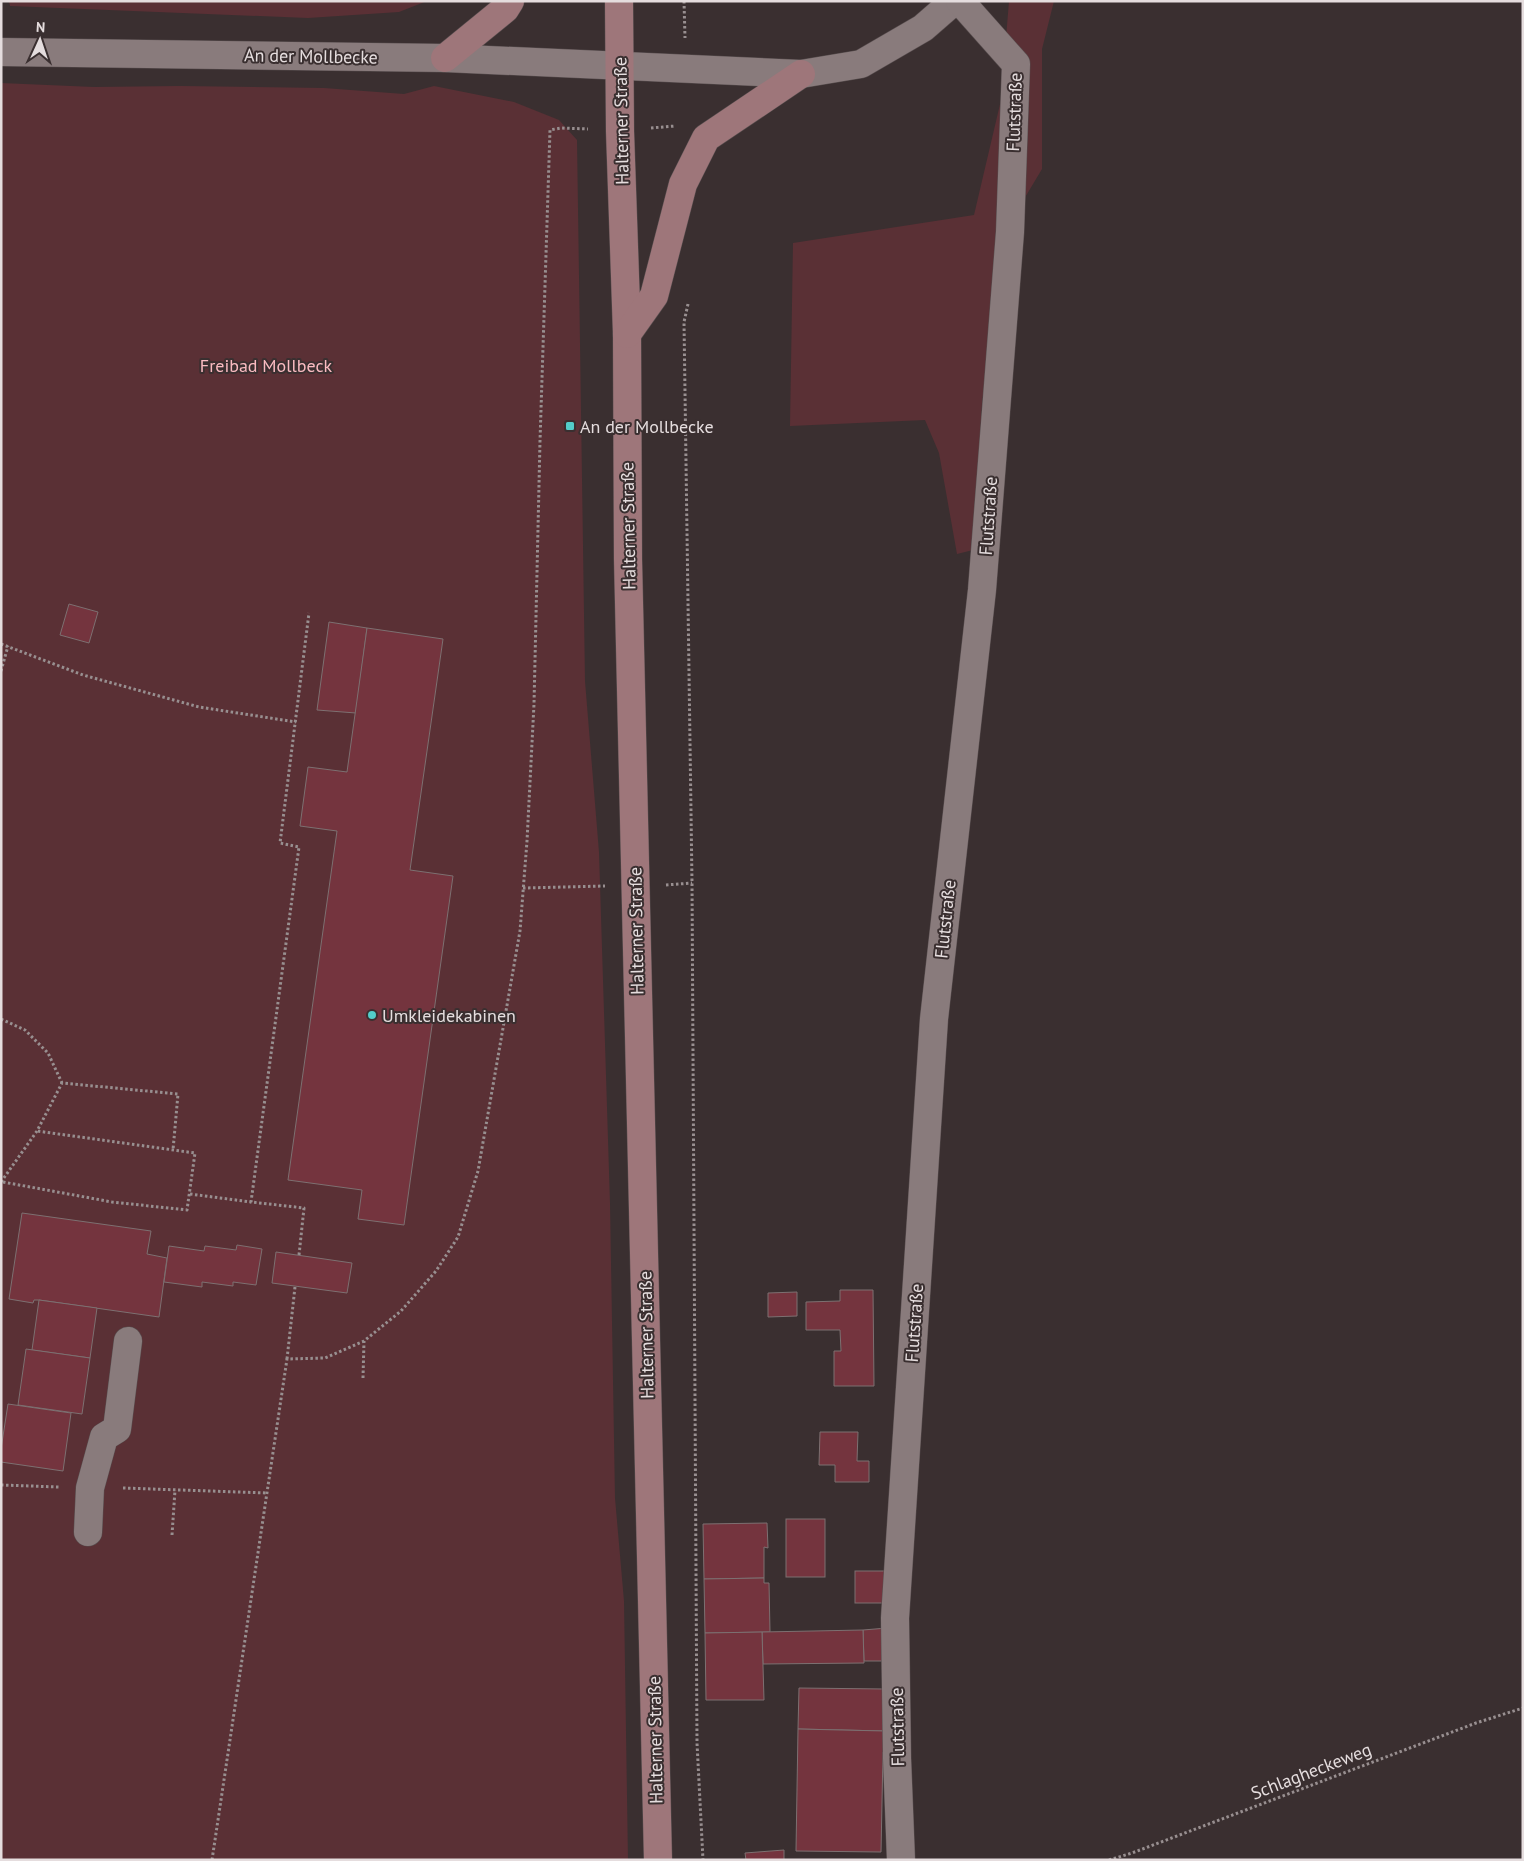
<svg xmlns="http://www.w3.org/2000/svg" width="1524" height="1861" viewBox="0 0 1524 1861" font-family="'PT Sans',sans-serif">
	<rect width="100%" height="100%" fill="#3a2f30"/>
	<g fill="#5a3035">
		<polygon points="9,1 427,1 399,12 308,18 10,6"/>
		<polygon points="1009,1 1054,1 1042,49 1042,169 1002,236 982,403 973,550 957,554 939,453 925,420 790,426 793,243 974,215 1001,100"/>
		<polygon points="1,83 94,87 180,86 324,88 404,94 434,86 514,102 559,120 577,140 585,681 599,852 610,1203 615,1498 624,1601 628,1860 1,1860"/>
	</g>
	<g fill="#74343e" stroke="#7d7071">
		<polygon points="69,604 98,612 89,643 60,635"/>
		<polygon points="329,622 367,628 356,713 317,710"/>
		<polygon points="367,628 443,639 410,870 453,876 404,1225 358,1219 362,1190 288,1180 337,831 300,826 308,767 347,772"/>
		<polygon points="22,1213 151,1231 147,1254 167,1258 159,1317 39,1300 34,1300 33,1303 9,1299"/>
		<polygon points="237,1245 262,1249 256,1285 233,1282 233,1286 202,1282 202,1287 164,1282 169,1246 204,1251 205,1246 236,1250"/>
		<polygon points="276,1252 352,1263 347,1293 272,1283"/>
		<polygon points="840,1290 873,1290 874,1386 834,1386 834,1351 841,1351 840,1330 806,1330 806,1302 840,1301"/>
		<polygon points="797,1292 797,1316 768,1317 768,1293"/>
		<polygon points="39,1300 97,1308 90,1358 32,1350"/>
		<polygon points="26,1349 90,1358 82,1414 18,1405"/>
		<polygon points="8,1404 71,1413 63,1471 1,1462 1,1449"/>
		<polygon points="820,1432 858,1432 857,1461 869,1461 869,1482 835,1482 835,1465 819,1465"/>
		<rect x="786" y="1519" width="39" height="58"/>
		<polygon points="767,1523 768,1548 764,1547 764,1578 704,1579 703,1524"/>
		<rect x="855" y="1571" width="31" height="32"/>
		<polygon points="764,1578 764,1583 769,1583 770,1632 705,1633 704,1579"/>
		<polygon points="887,1628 886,1661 864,1661 863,1630"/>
		<polygon points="863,1630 864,1663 763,1664 762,1632"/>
		<polygon points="762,1632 764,1700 706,1700 705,1633"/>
		<polygon points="799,1688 885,1689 885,1731 798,1729"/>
		<polygon points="798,1729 885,1731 884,1752 883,1752 881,1852 796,1851"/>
		<polygon points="784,1850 784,1860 746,1860 745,1853"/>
	</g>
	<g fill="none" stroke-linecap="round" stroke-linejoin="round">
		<defs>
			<g id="minor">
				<polyline points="1,52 445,58 801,74 861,64 923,28 954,1"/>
				<polyline points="88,1532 90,1488 104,1437 117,1429 128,1341"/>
				<polyline points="901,1860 897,1758 895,1618 934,1019 982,590 1010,232 1016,64 960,1"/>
			</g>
			<g id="secondary">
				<polyline points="619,1 620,131 627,334 628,559 658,1860"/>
				<polyline points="445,58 505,9 510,1"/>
				<polyline points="627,334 654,296 683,184 706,138 801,74"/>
			</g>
		</defs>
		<use href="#minor" stroke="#584e4f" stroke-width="29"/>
		<use href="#secondary" stroke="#584e4f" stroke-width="29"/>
		<g stroke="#988f90" stroke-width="3" stroke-dasharray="2.5 2.5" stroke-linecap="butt">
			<polyline points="684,1 685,38"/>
			<polyline points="651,128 675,126"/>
			<polyline points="688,304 684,322 692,883 697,1743 703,1860"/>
			<polyline points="1,644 83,675 199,707 296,722"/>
			<polyline points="1,671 8,646"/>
			<polyline points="666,885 692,883"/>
			<polyline points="523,888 605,886"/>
			<polyline points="1,1019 25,1030 48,1053 62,1083"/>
			<polyline points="1,1182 37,1131 62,1083 178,1094 173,1150"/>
			<polyline points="3,1182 112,1202 187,1210 195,1153 37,1131"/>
			<polyline points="190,1194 251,1202"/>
			<polyline points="299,1255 304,1208 251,1202 299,847 280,843 309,613"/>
			<polyline points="287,1359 295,1287"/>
			<polyline points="363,1378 364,1341"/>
			<polyline points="1,1485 59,1487"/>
			<polyline points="123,1488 267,1493"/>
			<polyline points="172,1535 175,1490"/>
			<polyline points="212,1860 287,1359 325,1358 364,1341 401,1311 436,1271 458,1237 478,1171 520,931 527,841 534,704 540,441 550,130 561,128 588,129"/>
			<polyline points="1109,1860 1132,1853 1476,1723 1523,1708"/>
		</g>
		<use href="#minor" stroke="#897b7c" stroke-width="28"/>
		<use href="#secondary" stroke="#9e767a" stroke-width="28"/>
	</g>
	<g fill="#53cdca" stroke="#3a2f30" stroke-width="2">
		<rect x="565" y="421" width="10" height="10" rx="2.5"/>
		<circle cx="372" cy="1015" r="5"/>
	</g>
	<g text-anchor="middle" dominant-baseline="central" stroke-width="4" stroke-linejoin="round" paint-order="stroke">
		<g font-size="18" fill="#e5ddde" stroke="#3a2f30">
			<text transform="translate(311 56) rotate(1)">An der Mollbecke</text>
			<text transform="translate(1014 112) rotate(-88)">Flutstraße</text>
			<text transform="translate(621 121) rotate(-91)">Halterner Straße</text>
			<text transform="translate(988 516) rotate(-86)">Flutstraße</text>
			<text transform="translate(628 526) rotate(-91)">Halterner Straße</text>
			<text transform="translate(945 919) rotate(-84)">Flutstraße</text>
			<text transform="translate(636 931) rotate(-91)">Halterner Straße</text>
			<text transform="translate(914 1323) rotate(-86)">Flutstraße</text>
			<text transform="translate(646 1335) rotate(-91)">Halterner Straße</text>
			<text transform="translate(897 1727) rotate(-91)">Flutstraße</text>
			<text transform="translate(655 1740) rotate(-91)">Halterner Straße</text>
			<text transform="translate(1311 1771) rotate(-21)">Schlagheckeweg</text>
		</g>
		<g font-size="18" fill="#fabbc1" stroke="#3a2f30">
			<text x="266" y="365">Freibad Mollbeck</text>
		</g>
		<g font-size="18" fill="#e5ddde" stroke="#3a2f30" text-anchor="start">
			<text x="580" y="426">An der Mollbecke</text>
			<text x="382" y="1015">Umkleidekabinen</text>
		</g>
	</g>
	<rect width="1524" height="1861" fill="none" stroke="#e5ddde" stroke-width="5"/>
	<g transform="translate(40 40) rotate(3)" stroke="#3a2f30" stroke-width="4" paint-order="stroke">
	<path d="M0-4L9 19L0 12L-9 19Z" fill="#e5ddde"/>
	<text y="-8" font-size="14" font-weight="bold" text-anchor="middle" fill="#e5ddde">N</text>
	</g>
</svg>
